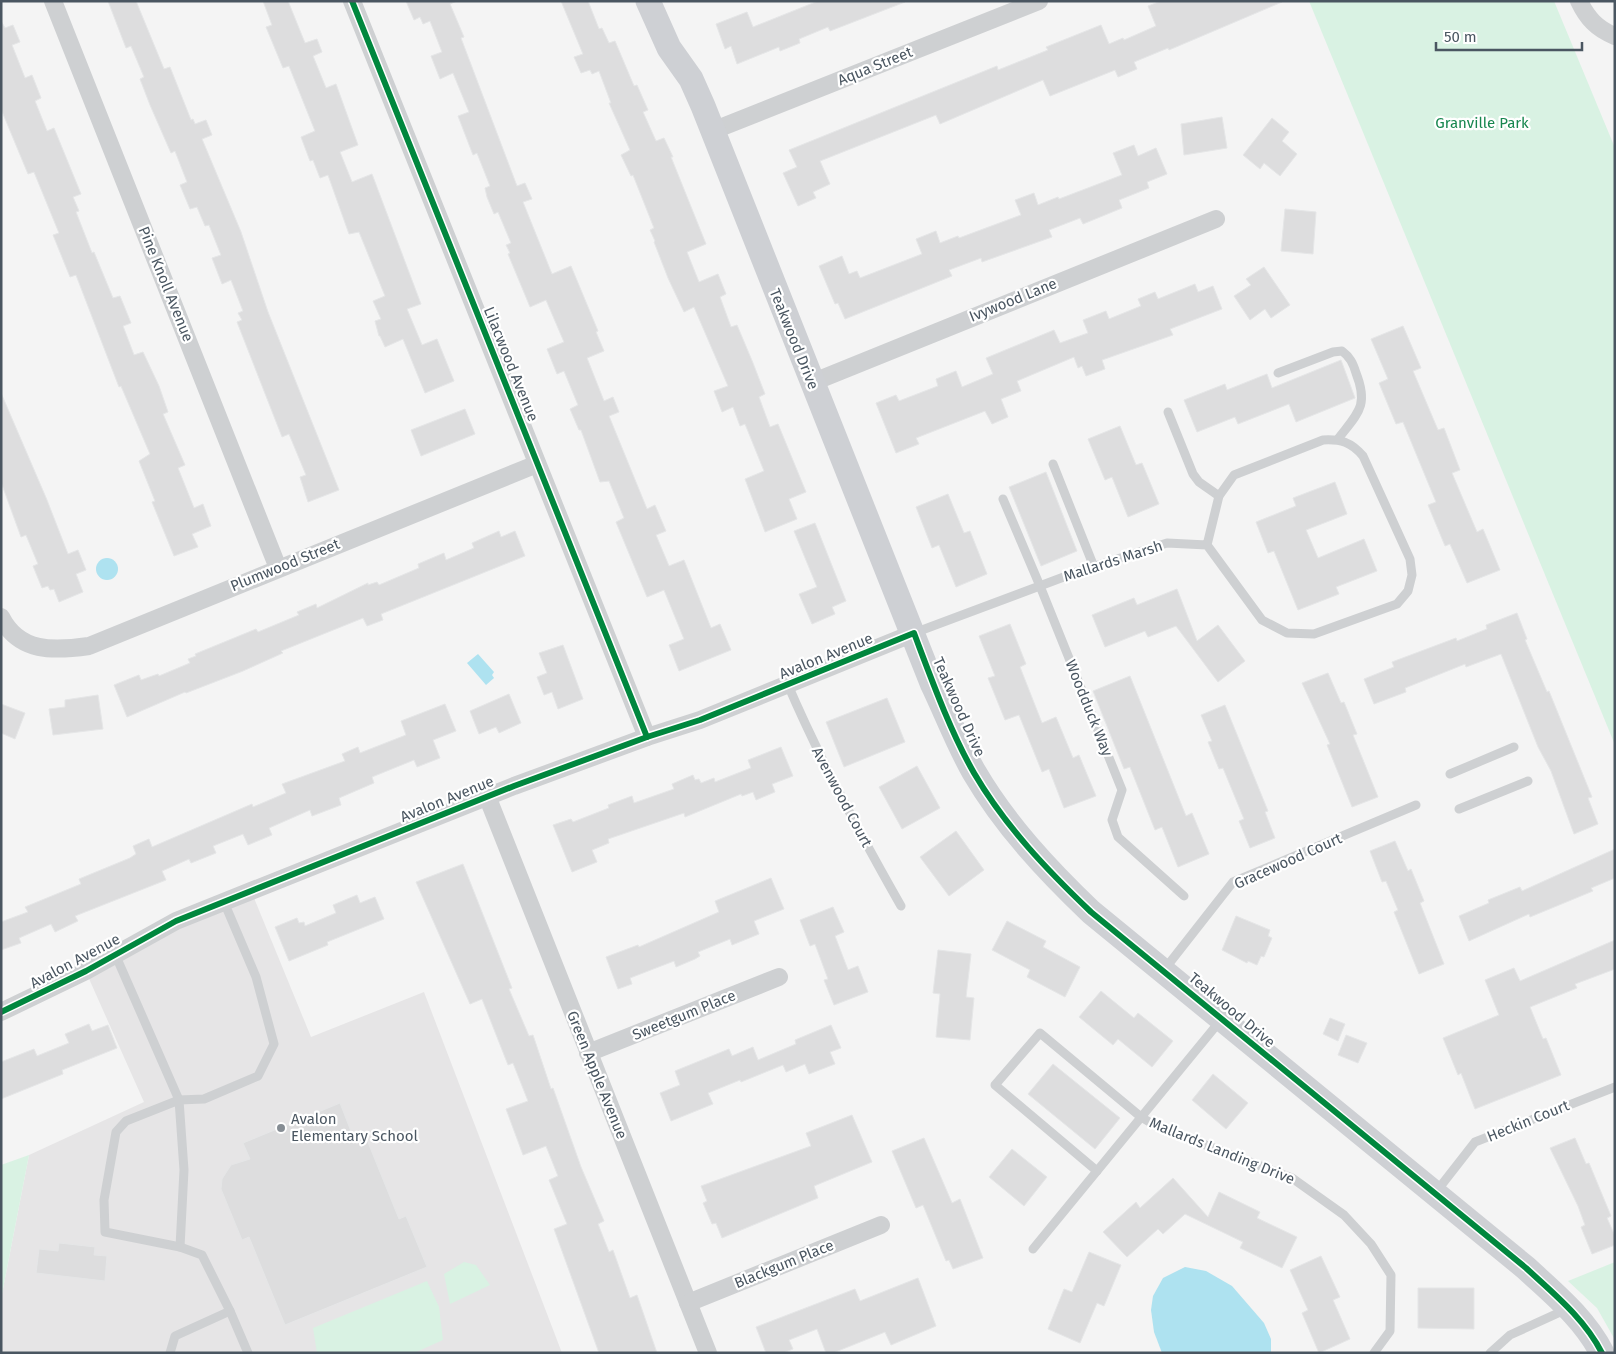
<svg xmlns="http://www.w3.org/2000/svg" width="1616" height="1354" viewBox="0 0 1616 1354" font-family="'Fira Sans',sans-serif">
	<rect width="100%" height="100%" fill="#f4f4f4"/>
	<polygon fill="#e6e5e6" points="252,893 311,1037 424,992 562,1353 1,1353 1,1299 29,1155 144,1102 86,972"/>
	<g fill="#d9f2e3">
		<polygon points="1309,1 1554,1 1615,148 1615,745"/>
		<polygon points="29,1155 1,1299 1,1165"/>
		<polygon points="464,1262 476,1265 490,1285 450,1304 444,1274"/>
		<polygon points="1615,1262 1615,1340 1597,1308 1568,1281"/>
		<polygon points="427,1281 439,1307 443,1340 414,1353 317,1353 313,1328"/>
	</g>
	<g fill="#aee2f0">
		<circle cx="107" cy="569" r="11"/>
		<polygon points="478,654 494,672 492,675 494,678 486,685 467,663"/>
		<polygon points="1185,1267 1206,1271 1232,1286 1264,1323 1271,1339 1271,1353 1162,1353 1154,1332 1151,1310 1153,1296 1163,1278"/>
	</g>
	<g fill="#ddddde" stroke="#e5e6e7">
		<polygon points="108,1 136,1 164,69 170,67 191,120 193,119 195,124 206,120 212,135 202,139 241,232 268,312 339,490 308,502 300,477 306,475 289,434 282,437 237,322 242,320 238,313 243,311 231,280 222,284 212,258 221,255 209,225 205,226 197,207 190,209 180,185 187,182 175,151 171,153 150,105 140,79 144,77 131,46 126,48"/>
		<polygon points="263,1 288,1 305,43 317,39 322,52 313,56 326,88 336,84 358,145 340,152 352,182 372,174 421,304 407,309 422,345 437,339 454,381 425,393 403,339 385,347 380,336 379,336 375,321 381,319 373,301 385,296 359,232 349,234 328,175 320,178 313,160 310,161 301,137 315,131 289,66 283,68 266,27 272,25"/>
		<polygon points="406,1 457,1 450,4 464,37 461,38 517,186 525,183 532,199 523,202 552,274 571,266 598,331 596,332 604,351 587,358 604,401 613,397 619,412 609,416 647,509 655,505 666,531 656,535 669,566 684,560 711,628 720,624 731,650 679,671 669,645 684,639 664,590 647,597 616,522 624,518 609,481 600,482 581,430 579,430 570,409 578,405 564,371 557,374 547,349 564,342 546,300 530,307 508,254 510,253 506,245 511,243 498,212 494,214 487,197 485,188 490,186 477,153 473,155 458,116 469,112 453,73 440,79 431,56 442,52 430,21 423,24 420,17 414,20"/>
		<polygon points="561,1 588,1 599,29 602,28 609,43 615,41 634,86 637,85 648,110 643,112 656,141 664,138 673,157 671,157 706,244 687,252 699,282 718,274 726,294 720,297 731,327 737,325 753,363 765,394 759,397 770,427 778,424 806,492 789,499 797,519 765,532 745,479 764,471 745,424 740,426 733,407 722,412 714,391 728,386 694,307 684,312 668,278 654,242 655,241 650,230 654,228 633,175 631,176 621,155 630,150 609,103 611,103 599,71 592,74 590,70 581,73 574,57 583,54"/>
		<polygon points="818,1 905,2 830,31 828,27 799,39 800,43 780,51 779,47 737,64 731,46 725,49 716,24 747,12 753,27"/>
		<polygon points="1161,1 1282,2 1169,50 1168,48 1134,62 1137,69 1118,77 1115,70 1050,96 1043,80 940,124 936,115 820,161 830,184 813,192 816,198 798,206 783,173 797,167 789,150 997,66 998,70 1048,50 1046,47 1101,25 1109,44 1123,38 1124,40 1156,26 1148,6"/>
		<polygon points="1,21 5,28 13,25 20,42 12,45 25,78 32,75 41,98 35,101 47,131 54,128 81,194 73,197 79,211 76,212 92,253 94,252 113,298 120,296 131,323 123,326 134,355 143,352 159,386 168,412 163,414 185,465 178,468 194,508 203,504 211,526 192,534 198,547 174,556 152,502 155,501 139,461 150,454 121,386 119,387 76,275 70,277 53,235 59,233 34,172 28,174 1,109"/>
		<polygon points="1222,117 1227,148 1184,155 1181,124"/>
		<polygon points="1272,118 1289,132 1282,141 1297,154 1280,176 1264,163 1260,169 1243,155"/>
		<polygon points="1134,145 1138,156 1156,148 1167,174 1147,182 1149,188 1119,200 1122,208 1083,224 1080,218 1049,230 1052,237 982,262 981,258 949,270 952,276 845,319 838,303 835,304 819,266 842,256 849,274 857,271 860,278 922,254 916,239 936,231 940,243 958,236 959,238 1021,215 1015,200 1034,193 1038,205 1058,197 1059,199 1122,175 1113,153"/>
		<polygon points="1285,209 1316,212 1313,254 1281,251"/>
		<polygon points="1264,267 1290,305 1271,318 1265,309 1250,320 1234,296 1251,285 1246,279"/>
		<polygon points="1195,284 1198,292 1213,286 1222,309 1170,329 1173,335 1102,360 1105,369 1086,376 1082,366 1078,368 1074,357 1017,381 1021,391 1001,399 1008,417 992,424 985,411 916,438 919,444 896,453 876,403 896,395 899,401 938,386 936,379 956,371 962,387 993,374 986,358 1054,330 1060,343 1088,333 1083,320 1106,311 1109,319 1141,306 1138,299 1155,292 1158,299"/>
		<polygon points="1403,326 1421,368 1413,371 1438,430 1444,428 1460,470 1452,473 1477,532 1483,529 1500,570 1467,583 1450,544 1445,546 1428,505 1436,502 1403,422 1396,424 1379,383 1388,379 1371,339"/>
		<polygon points="1341,360 1355,398 1296,422 1289,404 1238,424 1235,417 1197,432 1184,400 1225,384 1227,390 1267,374 1272,388"/>
		<polygon points="1,393 47,500 68,554 78,550 86,570 76,574 83,592 59,602 54,589 50,590 48,586 42,588 33,566 38,564 26,535 21,537 1,482"/>
		<polygon points="465,409 475,434 421,456 411,430"/>
		<polygon points="1120,426 1136,465 1142,463 1159,504 1128,517 1112,477 1105,480 1088,439"/>
		<polygon points="1046,472 1077,551 1041,566 1009,487"/>
		<polygon points="1335,482 1347,514 1306,530 1318,558 1364,539 1377,571 1336,587 1339,594 1298,610 1274,551 1268,553 1256,522 1296,506 1293,498"/>
		<polygon points="948,494 964,533 970,531 987,574 956,587 939,545 932,548 916,507"/>
		<polygon points="815,523 846,601 832,607 835,614 812,624 799,594 817,587 794,531"/>
		<polygon points="499,531 501,537 515,531 525,556 381,614 383,620 367,626 363,618 281,651 283,653 243,671 186,693 185,692 127,717 114,685 139,675 141,680 158,674 159,676 190,663 188,659 196,656 195,654 256,629 258,632 299,615 297,612 316,604 317,608 368,583 368,585 377,582 379,585 419,568 418,564 444,553 446,560 474,548 472,543"/>
		<polygon points="1177,589 1197,641 1218,625 1245,661 1218,682 1176,626 1148,637 1145,631 1105,647 1092,615 1134,598 1137,605"/>
		<polygon points="1517,613 1527,639 1525,640 1547,692 1549,691 1592,797 1588,798 1598,824 1574,834 1551,771 1538,747 1501,654 1466,667 1465,664 1405,688 1406,692 1374,704 1364,679 1394,667 1392,662 1456,638 1457,641 1487,629 1486,625"/>
		<polygon points="1010,624 1026,664 1020,667 1042,723 1056,717 1073,758 1079,755 1096,796 1064,808 1049,769 1042,772 1019,715 1005,720 988,678 995,676 979,636"/>
		<polygon points="563,645 583,699 558,709 552,692 544,695 537,677 547,673 539,653"/>
		<polygon points="1328,673 1341,703 1344,702 1357,734 1353,735 1378,797 1352,807 1327,745 1330,744 1302,683"/>
		<polygon points="1130,676 1186,816 1192,813 1209,854 1178,867 1162,827 1155,830 1130,767 1124,769 1093,691"/>
		<polygon points="509,694 521,723 499,733 496,727 479,734 470,711"/>
		<polygon points="98,695 103,729 53,735 49,709 65,707 65,700"/>
		<polygon points="887,698 905,742 844,767 826,722"/>
		<polygon points="1,704 25,713 15,739 1,733"/>
		<polygon points="445,704 456,731 433,740 440,758 417,767 414,760 372,777 374,783 339,798 341,805 312,816 310,810 269,828 272,835 248,845 243,834 213,846 216,853 191,863 189,859 162,871 166,880 75,916 78,921 55,932 51,924 19,938 21,943 1,950 1,922 28,912 25,907 81,884 79,879 130,858 136,854 133,846 149,839 152,847 252,804 253,807 286,793 282,784 345,761 342,754 358,747 360,753 406,735 401,721"/>
		<polygon points="1225,705 1268,811 1265,812 1275,838 1250,848 1239,821 1244,819 1223,768 1219,769 1208,742 1212,741 1201,715"/>
		<polygon points="781,747 793,776 772,784 775,792 756,800 753,792 742,796 741,794 685,817 684,813 608,839 609,843 592,850 597,862 572,872 553,825 571,819 573,822 609,808 608,805 632,796 634,803 674,789 672,784 693,775 695,780 699,779 701,783 714,778 715,782 751,768 748,760"/>
		<polygon points="917,766 940,808 902,829 879,787"/>
		<polygon points="956,831 984,870 949,896 920,857"/>
		<polygon points="1395,841 1408,871 1411,869 1424,901 1420,903 1444,964 1419,974 1394,912 1398,910 1386,881 1382,882 1370,851"/>
		<polygon points="1615,849 1615,878 1591,888 1593,891 1530,917 1529,914 1469,941 1459,916 1489,903 1488,900 1520,887 1522,891"/>
		<polygon points="463,864 512,988 509,989 529,1036 533,1035 551,1089 553,1088 581,1167 604,1221 598,1224 609,1252 613,1250 630,1298 637,1295 657,1353 599,1353 554,1229 567,1224 549,1180 558,1176 546,1146 523,1155 506,1109 528,1101 513,1063 508,1065 482,999 470,1004 416,882"/>
		<polygon points="771,878 784,909 754,921 759,934 732,945 730,939 698,952 700,956 695,959 676,967 674,961 630,978 632,984 618,989 606,957 638,945 639,947 719,912 715,901"/>
		<polygon points="357,895 360,903 375,897 384,919 327,942 328,945 289,961 275,927 297,918 299,923 304,922 305,926 336,913 333,905"/>
		<polygon points="833,907 844,932 835,936 848,970 858,966 868,992 834,1005 824,980 828,979 815,944 810,946 800,920"/>
		<polygon points="1236,916 1270,930 1268,936 1272,938 1264,957 1261,956 1257,965 1248,961 1247,963 1222,950"/>
		<polygon points="1007,921 1046,941 1043,947 1080,967 1065,997 1027,977 1030,970 992,950"/>
		<polygon points="1615,940 1615,969 1575,984 1577,988 1530,1007 1543,1039 1546,1038 1561,1075 1475,1109 1461,1073 1458,1075 1443,1038 1499,1015 1485,980 1514,968 1520,981"/>
		<polygon points="938,950 971,954 966,997 974,998 970,1040 936,1037 940,994 933,993"/>
		<polygon points="1101,991 1134,1018 1138,1013 1173,1041 1152,1067 1118,1039 1113,1045 1079,1017"/>
		<polygon points="1330,1018 1345,1024 1338,1041 1323,1034"/>
		<polygon points="89,1024 92,1031 108,1025 117,1048 62,1070 63,1074 1,1099 1,1062 34,1049 37,1056 69,1043 65,1034"/>
		<polygon points="831,1025 841,1048 830,1052 835,1064 809,1074 805,1064 786,1072 783,1065 741,1082 740,1080 708,1093 713,1104 671,1121 660,1093 680,1085 675,1071 729,1049 732,1056 753,1047 758,1060 796,1044 795,1040"/>
		<polygon points="1346,1035 1367,1043 1358,1063 1338,1055"/>
		<polygon points="1053,1064 1120,1118 1095,1149 1028,1094"/>
		<polygon points="1213,1074 1248,1103 1226,1129 1192,1100"/>
		<polygon points="340,1103 352,1134 363,1130 399,1219 406,1216 427,1267 285,1325 249,1237 242,1240 221,1189 222,1179 231,1165 250,1159 243,1143"/>
		<polygon points="852,1115 872,1162 814,1186 818,1198 722,1238 716,1223 712,1224 703,1203 707,1201 701,1186 811,1146 806,1133"/>
		<polygon points="924,1138 952,1203 960,1199 983,1258 953,1269 949,1260 946,1261 923,1205 916,1208 892,1151"/>
		<polygon points="1575,1138 1586,1164 1589,1163 1611,1216 1607,1218 1615,1236 1615,1245 1592,1254 1581,1227 1585,1225 1578,1206 1550,1148"/>
		<polygon points="1012,1149 1047,1177 1024,1206 989,1177"/>
		<polygon points="1173,1178 1208,1217 1219,1192 1260,1212 1257,1218 1297,1237 1282,1268 1240,1248 1243,1242 1185,1214 1163,1234 1158,1229 1127,1257 1103,1232 1136,1202 1140,1208"/>
		<polygon points="59,1243 95,1247 94,1255 107,1256 105,1281 36,1273 39,1249 58,1251"/>
		<polygon points="1089,1252 1121,1265 1104,1306 1097,1303 1080,1343 1048,1329 1064,1289 1072,1292"/>
		<polygon points="1321,1256 1340,1297 1333,1300 1350,1339 1319,1353 1302,1313 1308,1310 1290,1270"/>
		<polygon points="918,1278 936,1326 891,1345 885,1332 833,1353 826,1353 817,1329 789,1340 793,1349 783,1353 766,1353 756,1327 855,1289 860,1301"/>
		<polygon points="1418,1288 1474,1288 1474,1329 1418,1328"/>
	</g>
	<g fill="none" stroke-linecap="round" stroke-linejoin="round">
		<g stroke="#ced0d2" stroke-width="9">
			<path d="M1278,373L1333,352L1342,351C1350,357 1353,363 1356,373C1369,406 1358,413 1338,439"/>
			<polyline points="1168,412 1193,474 1199,482 1219,496"/>
			<polyline points="1053,464 1094,567"/>
			<polyline points="1003,499 1040,586 1122,790 1112,820 1118,837 1184,896"/>
			<path d="M914,633L1077,572L1167,543L1207,545L1262,620L1287,633L1314,634L1397,604L1408,591L1412,575L1410,559L1363,456C1351,442 1341,439 1323,440L1234,475L1219,496L1207,545"/>
			<path d="M788,685C821,762 860,834 901,906"/>
			<polyline points="1450,774 1514,747"/>
			<polyline points="1459,809 1528,781"/>
			<polyline points="115,954 179,1100 204,1099 258,1076 274,1044 256,977 224,902"/>
			<polyline points="1164,970 1233,882 1416,805"/>
			<polygon points="179,1100 184,1170 180,1247 105,1232 104,1200 116,1132 126,1121"/>
			<polyline points="1097,1171 995,1085 1040,1033 1141,1117 1156,1126 1292,1178 1344,1215 1371,1244 1391,1275 1390,1331 1374,1353"/>
			<polyline points="1436,1192 1475,1142 1615,1087"/>
			<polyline points="180,1247 202,1255 230,1311 248,1353"/>
			<polyline points="1033,1249 1220,1021"/>
			<polyline points="170,1353 175,1336 230,1311"/>
			<polyline points="1490,1353 1510,1335 1567,1309"/>
		</g>
		<g stroke="#ced0d2" stroke-width="18">
			<polyline points="53,1 278,568"/>
			<polyline points="352,1 647,737"/>
			<path d="M1579,1C1587,18 1597,29 1615,36"/>
			<polyline points="712,131 1039,1"/>
			<polyline points="811,383 1216,219"/>
			<path d="M1,617C19,653 54,651 89,646L537,464"/>
			<polyline points="487,796 708,1353"/>
			<polyline points="1,1012 86,971 176,921 514,786 647,737 700,720 914,633"/>
			<polyline points="588,1053 779,977"/>
			<polyline points="688,1303 881,1225"/>
		</g>
		<path stroke="#ced0d4" stroke-width="25" d="M648,1L669,48L691,79L703,106L932,683C946,712 958,744 974,772C1005,825 1047,870 1091,912L1526,1268C1554,1294 1584,1318 1602,1353"/>
		<defs>
			<g id="cycleway">
				<polyline points="352,1 647,737"/>
				<path d="M1,1012L86,971L176,921L514,786L647,737L700,720L914,633C931,678 950,731 974,773C1005,826 1047,870 1091,912L1526,1268C1554,1294 1584,1318 1602,1353"/>
			</g>
		</defs>
		<use href="#cycleway" stroke="#fff" stroke-width="9"/>
		<use href="#cycleway" stroke="#00873e" stroke-width="6"/>
	</g>
	<circle fill="#868d94" stroke="#fff" stroke-width="2" cx="281" cy="1128" r="5"/>
	<g text-anchor="middle" dominant-baseline="central" stroke-width="4.5" stroke-linejoin="round" paint-order="stroke">
		<g font-size="15" fill="#4a5661" stroke="#fff">
			<text transform="translate(875 66) rotate(-22)">Aqua Street</text>
			<text transform="translate(166 284) rotate(68)">Pine Knoll Avenue</text>
			<text transform="translate(1013 300) rotate(-22)">Ivywood Lane</text>
			<text transform="translate(794 339) rotate(68)">Teakwood Drive</text>
			<text transform="translate(511 364) rotate(68)">Lilacwood Avenue</text>
			<text transform="translate(1113 561) rotate(-18)">Mallards Marsh</text>
			<text transform="translate(285 565) rotate(-22)">Plumwood Street</text>
			<text transform="translate(826 656) rotate(-22)">Avalon Avenue</text>
			<text transform="translate(959 707) rotate(66)">Teakwood Drive</text>
			<text transform="translate(1089 708) rotate(68)">Woodduck Way</text>
			<text transform="translate(842 797) rotate(62)">Avenwood Court</text>
			<text transform="translate(447 799) rotate(-22)">Avalon Avenue</text>
			<text transform="translate(1288 861) rotate(-24)">Gracewood Court</text>
			<text transform="translate(75 961) rotate(-28)">Avalon Avenue</text>
			<text transform="translate(1232 1010) rotate(40)">Teakwood Drive</text>
			<text transform="translate(684 1015) rotate(-22)">Sweetgum Place</text>
			<text transform="translate(597 1075) rotate(68)">Green Apple Avenue</text>
			<text transform="translate(1528 1121) rotate(-22)">Heckin Court</text>
			<text transform="translate(1222 1151) rotate(22)">Mallards Landing Drive</text>
			<text transform="translate(784 1264) rotate(-22)">Blackgum Place</text>
		</g>
		<g font-size="15" fill="#17864f" stroke="#fff">
			<text x="1482" y="123">Granville Park</text>
		</g>
		<g font-size="15" fill="#4a5661" stroke="#fff" text-anchor="start">
			<text x="291" y="1119">Avalon<tspan x="291" dy="17">Elementary School</tspan></text>
		</g>
	</g>
	<rect width="1616" height="1354" fill="none" stroke="#4a5661" stroke-width="5"/>
	<path d="M1436 42v8h146v-8" fill="none" stroke="#4a5661" stroke-width="2.5"/>
	<text x="1444" y="42" font-size="15" fill="#4a5661" stroke="#ffffff" stroke-width="4" paint-order="stroke">50 m</text>
</svg>
